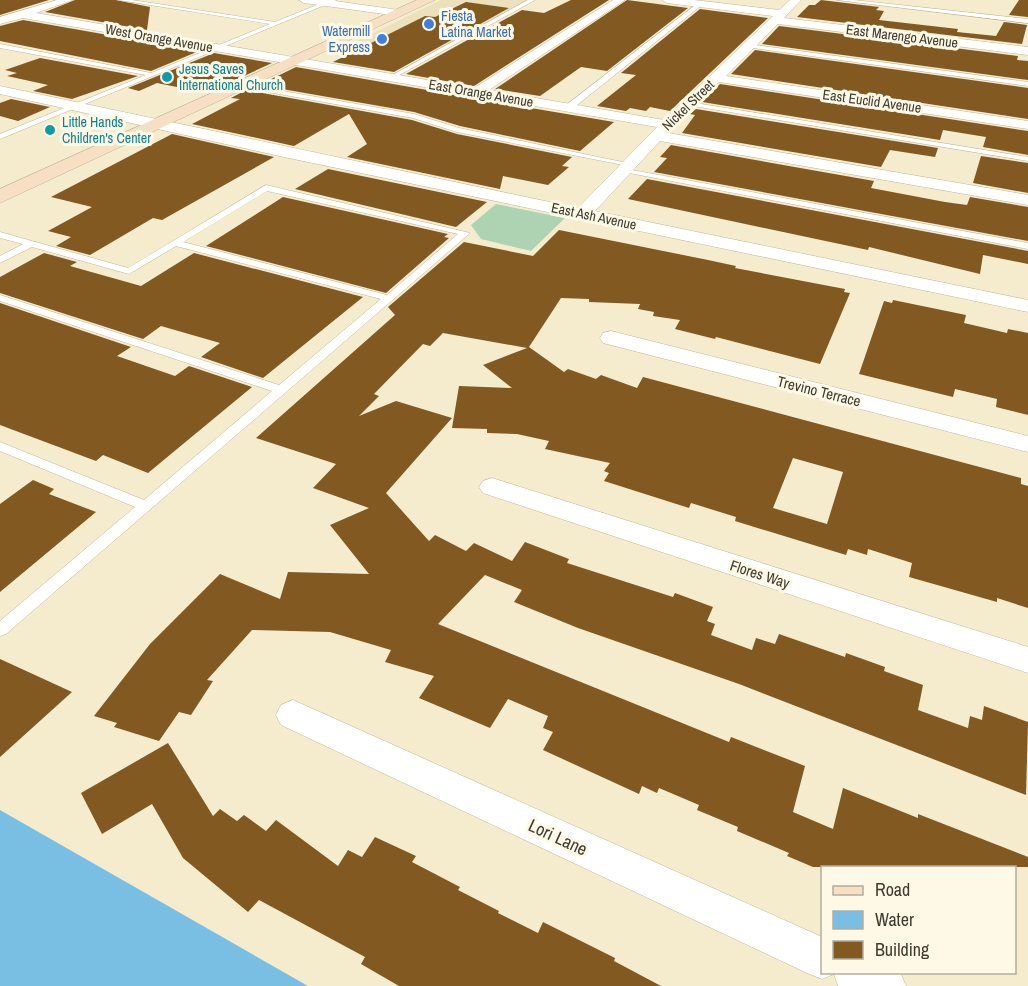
<svg xmlns="http://www.w3.org/2000/svg" width="1028" height="986" viewBox="0 0 1028 986" font-family="'Archivo Narrow',sans-serif">
	<rect width="100%" height="100%" fill="#f5ecce"/>
	<polygon fill="#ebe1bc" points="441,0 532,0 435,53 357,41"/>
	<polygon fill="#aed3b2" points="496,204 565,218 531,251 481,239 471,225"/>
	<polygon fill="#79bfe4" points="0,810 308,986 0,986"/>
	<g fill="#815921" fill-rule="evenodd">
		<polygon points="0,0 49,0 0,15"/>
		<polygon points="75,0 116,0 150,7 147,30 45,12"/>
		<polygon points="571,0 609,0 474,86 406,74 522,10 544,13"/>
		<polygon points="627,0 688,8 607,71 581,67 540,96 495,89"/>
		<polygon points="821,0 879,7 876,10 884,11 879,20 958,29 957,32 996,36 1004,22 1027,25 1022,44 797,17 809,5 815,5"/>
		<polygon points="1019,0 1028,0 1028,17 1009,15"/>
		<polygon points="466,2 509,8 394,72 333,62 425,16 435,17"/>
		<polygon points="700,9 768,18 670,111 650,107 646,111 630,108 626,111 597,106 636,75 621,73"/>
		<polygon points="23,20 199,51 151,71 0,41 0,26"/>
		<polygon points="779,26 1018,56 1017,60 1028,61 1028,80 762,44"/>
		<polygon points="755,50 1028,88 1028,119 731,74"/>
		<polygon points="214,53 272,63 207,93 157,83 139,91 128,88"/>
		<polygon points="40,58 138,76 72,99 33,91 48,85 7,76 17,73 5,70"/>
		<polygon points="296,67 525,107 614,122 580,151 460,126 414,112 259,85"/>
		<polygon points="720,84 1028,131 1028,155 983,147 986,137 943,130 940,140 702,102"/>
		<polygon points="246,90 412,120 457,134 572,157 562,166 569,167 548,185 503,176 500,189 347,157 367,144 349,114 294,146 192,124 240,99 231,98"/>
		<polygon points="11,99 50,107 18,121 0,116 0,103"/>
		<polygon points="696,109 938,148 935,157 890,150 881,167 682,133 695,115 690,114"/>
		<polygon points="172,134 274,157 162,220 153,218 90,255 56,246 71,237 48,231 92,207 51,197"/>
		<polygon points="671,145 874,181 871,188 945,202 967,205 970,197 1028,207 1028,241 654,172 667,158 660,157"/>
		<polygon points="981,156 1028,163 1028,193 973,183"/>
		<polygon points="328,169 487,202 456,227 295,189"/>
		<polygon points="647,179 1028,251 1028,264 983,255 980,274 869,247 868,250 628,199"/>
		<polygon points="283,197 448,234 444,237 449,238 386,293 206,246"/>
		<path d="M559,230L708,260L736,266L735,268L845,289L844,292L850,293L820,364L716,337L715,339L675,329L680,320L653,316L654,312L638,309L640,304L589,302V299L561,298L529,347L564,372L568,369L596,379L601,375L637,388L643,377L1021,478V484L1028,486V608L997,598V602L909,577L912,563L868,549L867,555L848,549L846,555L735,521L736,517L691,503L689,508L604,481L609,473L604,471L610,463L545,449L549,441L517,434L487,433V429L452,428L459,386L512,388L483,365L527,348L443,333L430,346L423,344L374,394L379,396L359,416L396,401L452,418L386,493L429,541L435,535L466,551L474,543L512,561L525,542L569,559L567,563L673,597L675,593L713,607L707,621L715,624L711,635L752,650L756,638L775,644L779,634L845,657L846,653L885,667L884,671L923,685L918,710L968,728L970,716L982,720L984,706L1028,722L1026,795L739,684L578,628L514,602L522,590L485,575L438,624L729,742L731,737L805,766L793,812L833,829L843,788L918,818V814L1028,857V867H813L787,856L789,853L737,831L738,827L697,810L699,805L659,788L657,793L642,786L639,794L543,750L553,732L543,728L548,716L508,699L490,728L419,698L434,676L385,662L391,650L330,632L252,630L207,680L213,681L191,715L179,712L159,741L114,727L117,723L94,716L150,644L220,574L280,599L288,572L369,574L330,525L369,508L313,488L336,464L256,438L395,315L388,307L464,242L533,256ZM793,458L843,472L827,524L773,508Z"/>
		<polygon points="44,253 77,262 70,266 141,286 194,253 363,297 263,378 201,357 220,343 161,326 143,339 0,293 0,277"/>
		<polygon points="893,300 966,315 964,323 1007,333 1008,329 1028,333 1028,415 996,407 997,399 955,389 953,397 859,374 884,301 892,303"/>
		<polygon points="0,303 131,347 117,356 175,376 189,366 252,387 148,473 103,455 96,461 0,425"/>
		<polygon points="33,480 54,489 49,494 96,512 0,592 0,504"/>
		<polygon points="0,659 72,692 0,757"/>
		<polygon points="168,743 213,816 220,809 237,821 244,815 266,831 276,820 338,866 348,850 362,857 375,837 416,856 412,862 460,887 458,890 499,911 498,913 538,933 543,922 615,958 614,961 661,986 399,986 361,964 365,957 259,900 248,912 183,858 152,804 102,834 81,793"/>
	</g>
	<g fill="none" stroke-linecap="round" stroke-linejoin="round">
		<defs>
			<g id="service">
				<polygon points="118,0 132,0 275,22 329,0 337,0 0,139 0,134 146,75 0,48 0,44 151,73 270,24"/>
				<polygon points="528,0 535,0 394,78 389,77"/>
				<polygon points="837,0 854,0 1028,19 1028,23"/>
				<polygon points="698,3 703,4 571,110 565,110 565,106"/>
				<polygon points="748,44 1028,82 1028,86 746,47"/>
				<polygon points="242,84 414,114 459,128 632,164 628,166 457,132 413,118 240,87"/>
				<polygon points="689,102 1028,157 1028,161 687,105 687,103"/>
				<polygon points="621,168 1028,243 1028,249 624,172 621,172"/>
				<path d="M266,185L470,233L6,634L0,636V621L135,507L0,451V442L144,500L272,391L0,301V295L279,385L381,299L176,246L129,274L32,247L0,263V256L23,244L0,238V232L128,268ZM267,191L458,234L387,295L183,242Z"/>
			</g>
			<g id="minor">
				<polygon points="57,0 73,0 36,13 474,88 613,0 625,0 489,90 664,120 773,16 667,3 662,0 694,0 779,10 790,0 801,0 784,18 1028,47 1028,55 778,24 726,76 1028,121 1028,129 719,82 668,133 1028,195 1028,205 660,141 595,211 1028,300 1028,312 284,157 0,94 0,86 578,208 657,127 23,18 0,24 0,17"/>
				<polygon points="299,0 328,0 399,10 405,13 399,16 304,3"/>
				<polygon points="611,331 1028,436 1028,452 603,343 600,338 603,333"/>
				<polygon points="492,478 1028,647 1028,673 483,493 479,487 483,481"/>
				<polygon points="293,700 822,937 822,972 900,972 906,986 838,986 834,974 822,979 807,973 281,725 276,715 281,705"/>
			</g>
			<polygon id="secondary" points="417,0 435,0 0,203 0,189"/>
		</defs>
		<use href="#service" stroke="#bfb69a" stroke-width="1"/>
		<use href="#minor" stroke="#bfb69a" stroke-width="1"/>
		<use href="#secondary" stroke="#bfb69a" stroke-width="1"/>
		<use href="#service" fill="#fff" fill-rule="evenodd"/>
		<use href="#minor" fill="#fff" fill-rule="evenodd"/>
		<use href="#secondary" fill="#f7dfc4" fill-rule="evenodd"/>
	</g>
	<g fill="#3f7fe0" stroke="#fef9e7" stroke-width="2">
		<circle cx="429" cy="24" r="6"/>
		<circle cx="382" cy="39" r="6"/>
	</g>
	<g fill="#0f9aa8" stroke="#fef9e7" stroke-width="2">
		<circle cx="167" cy="77" r="6"/>
		<circle cx="50" cy="130" r="6"/>
	</g>
	<g text-anchor="middle" dominant-baseline="central" stroke-width="6" stroke-linejoin="round" paint-order="stroke">
		<g font-size="14" fill="#366cbe" stroke="#fef9e7" text-anchor="start">
			<text x="441" y="16">Fiesta<tspan x="441" dy="16">Latina Market</tspan></text>
			<text x="370" y="31" text-anchor="end">Watermill<tspan x="370" dy="16">Express</tspan></text>
		</g>
		<g font-size="14" fill="#3d3a2e" stroke="#fef9e7">
			<text transform="translate(902 36) rotate(7)">East Marengo Avenue</text>
			<text transform="translate(159 38) rotate(10)">West Orange Avenue</text>
			<text transform="translate(481 93) rotate(10)">East Orange Avenue</text>
			<text transform="translate(872 101) rotate(8)">East Euclid Avenue</text>
			<text transform="translate(688 105) rotate(-44)">Nickel Street</text>
			<text transform="translate(594 216) rotate(12)">East Ash Avenue</text>
		</g>
		<g font-size="14" fill="#0d838f" stroke="#fef9e7" text-anchor="start">
			<text x="179" y="69">Jesus Saves<tspan x="179" dy="16">International Church</tspan></text>
			<text x="62" y="122">Little Hands<tspan x="62" dy="16">Children's Center</tspan></text>
		</g>
		<g font-size="15" fill="#3d3a2e" stroke="#fef9e7">
			<text transform="translate(819 391) rotate(14)">Trevino Terrace</text>
			<text transform="translate(760 574) rotate(18)">Flores Way</text>
		</g>
		<g font-size="18" fill="#3d3a2e" stroke="#fef9e7">
			<text transform="translate(558 837) rotate(25)">Lori Lane</text>
		</g>
	</g>
	<rect x="821" y="866" width="195" height="108" fill="#fef9e7" stroke="#b1ad9d" stroke-width="1.5"/>
	<rect x="833" y="886" width="30" height="9" fill="#f7dfc4" stroke="#b1ad9d" stroke-width="1.5"/>
	<text x="875" y="896" font-size="18" fill="#3d3a2e">Road</text>
	<rect x="833" y="911" width="30" height="18" fill="#79bfe4" stroke="#b1ad9d" stroke-width="1.5"/>
	<text x="875" y="926" font-size="18" fill="#3d3a2e">Water</text>
	<rect x="833" y="941" width="30" height="18" fill="#815921" stroke="#b1ad9d" stroke-width="1.5"/>
	<text x="875" y="956" font-size="18" fill="#3d3a2e">Building</text>
</svg>
